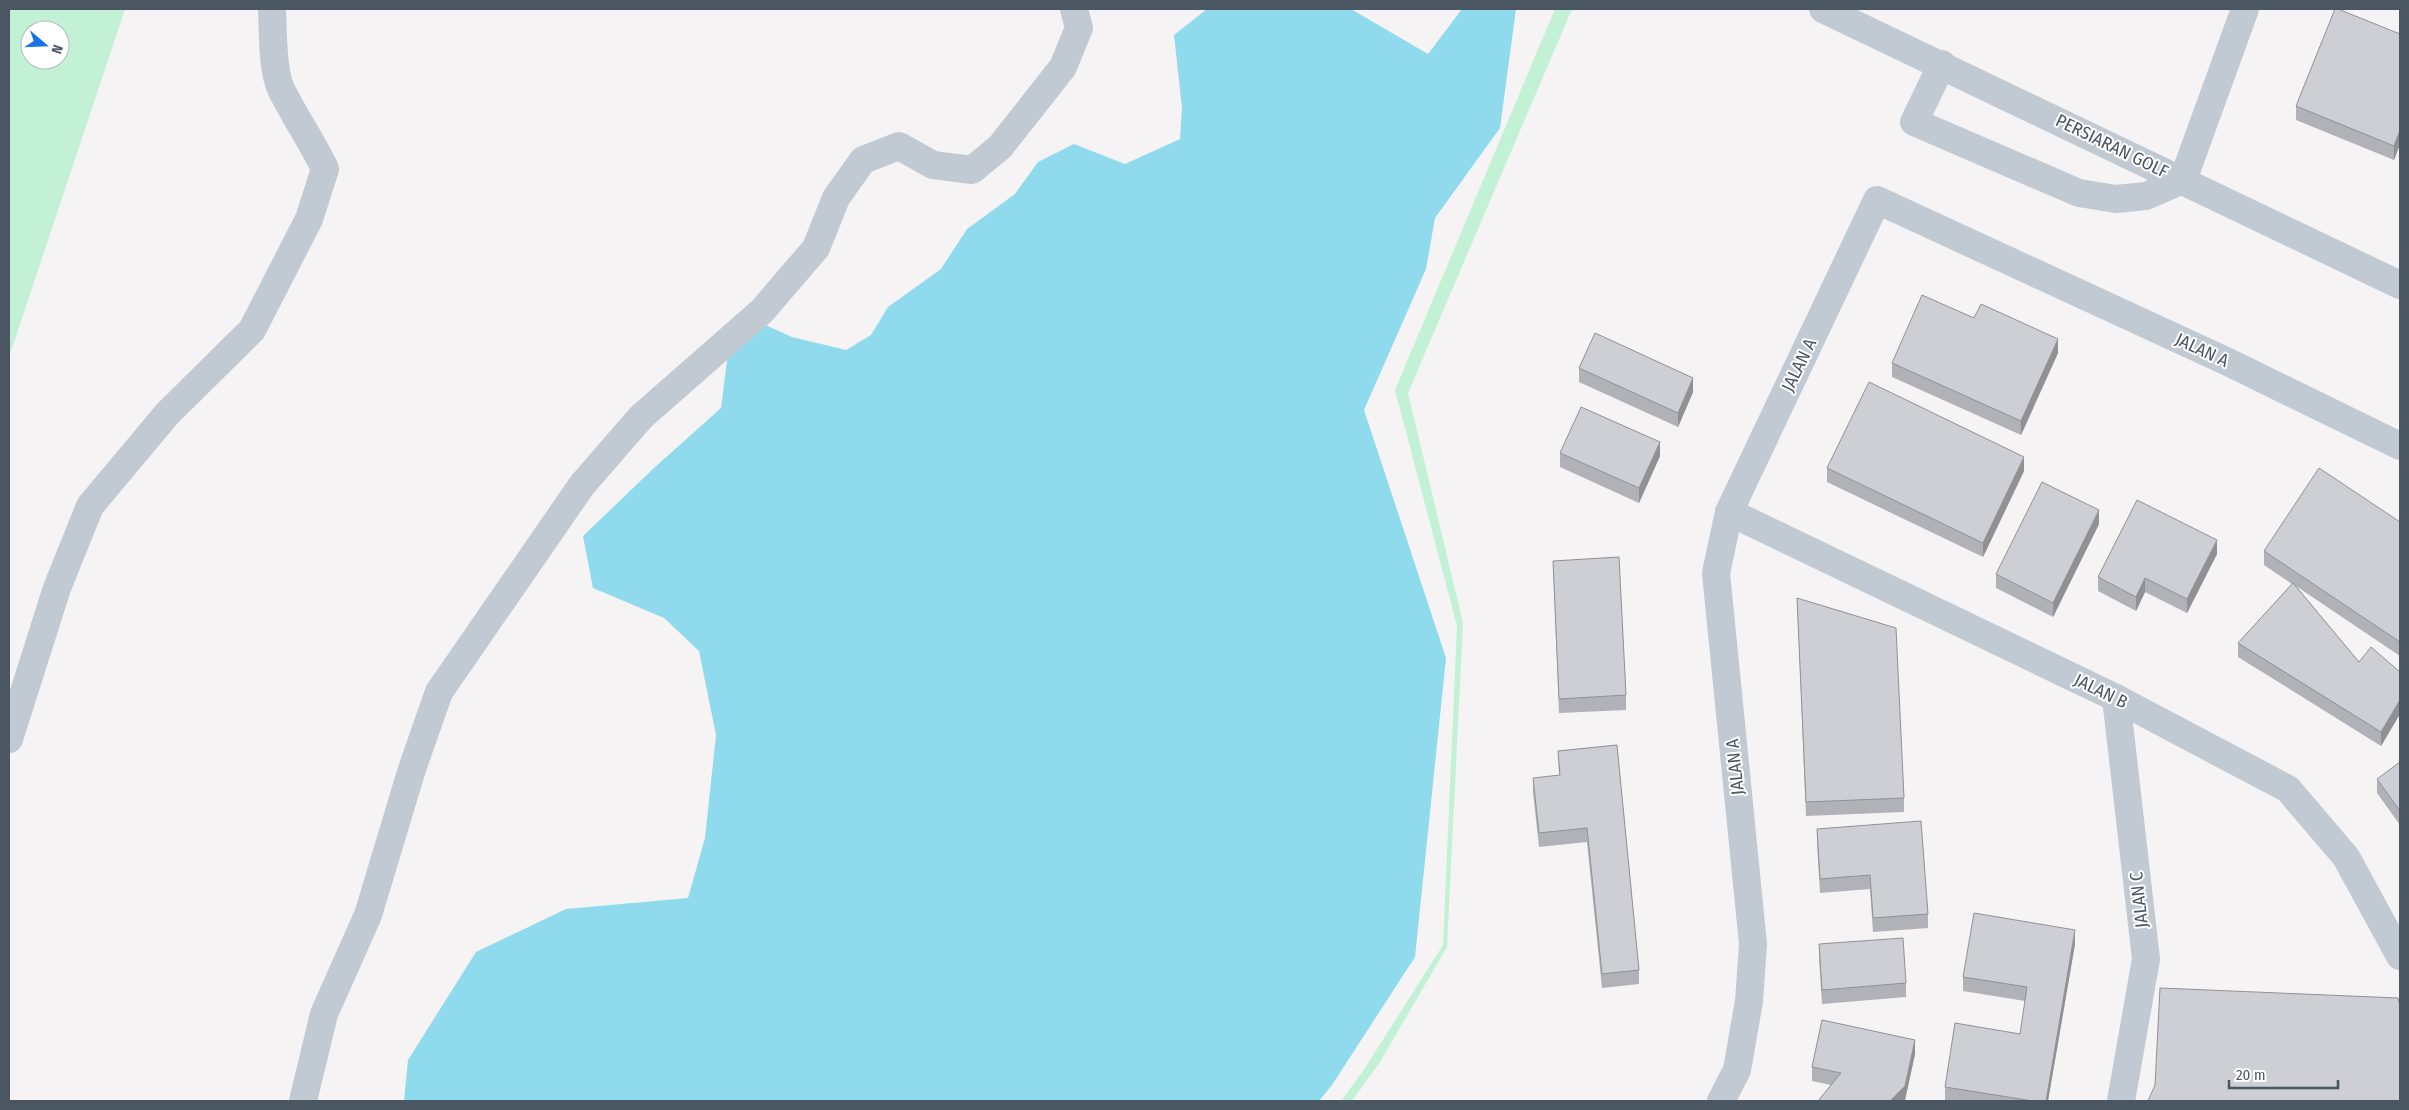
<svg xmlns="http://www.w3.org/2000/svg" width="2409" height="1110" viewBox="0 0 2409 1110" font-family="'Fira Sans Condensed',sans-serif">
	<rect width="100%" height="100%" fill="#f5f3f3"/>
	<g fill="#c3f1d5" fill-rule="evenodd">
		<path d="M9,9H125L9,357ZM30,30H60V60H30Z"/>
		<polygon points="1555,9 1572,9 1408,393 1463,623 1447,947 1380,1062 1352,1101 1341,1101 1365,1068 1443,945 1457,626 1395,390"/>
	</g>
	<polygon fill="#90daee" points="1207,9 1351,9 1428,54 1462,9 1516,9 1500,128 1435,218 1426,269 1364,410 1446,658 1415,957 1332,1085 1319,1101 404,1101 408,1060 476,952 566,909 688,898 705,838 716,735 699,651 664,618 593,588 583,536 654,468 721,408 729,345 761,323 792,337 846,350 871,335 888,307 941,269 967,229 1015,194 1038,162 1074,144 1125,164 1180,139 1182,108 1174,35"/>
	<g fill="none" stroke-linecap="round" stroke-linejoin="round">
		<g stroke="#c1cad2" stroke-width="28">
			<polyline points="1823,9 2400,285"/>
			<polyline points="1942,64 1914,122 2079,193 2116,199 2146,196 2183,180 2245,9"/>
			<polyline points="1729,512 2116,698 2288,789 2346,857 2400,956"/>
			<polyline points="2116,698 2146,959 2121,1101"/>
			<path d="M9,739L57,588L90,506L167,414L252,330L309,219L325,169C312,141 294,116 281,89C272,70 273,30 272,9"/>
			<polyline points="303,1101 324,1014 368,915 412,769 439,692 582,485 641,417 762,311 816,248 836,198 863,160 899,146 933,165 972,170 1000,147 1063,67 1079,28 1074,9"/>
			<polyline points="1721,1101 1737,1070 1749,1001 1753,944 1716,573 1729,512 1877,200 2228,362 2400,446"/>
		</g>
	</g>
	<g fill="#b0b2b7">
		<polygon points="2400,34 2400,144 2394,160 2296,120 2296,106"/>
		<polygon points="1974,318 2058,353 2021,435 1892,377 1892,363"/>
		<polygon points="1579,368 1693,392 1678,427 1579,382"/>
		<polygon points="1560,453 1660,456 1639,503 1560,467"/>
		<polygon points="1827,468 2024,471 1983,557 1827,482"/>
		<polygon points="2400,522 2400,656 2296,586 2359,662 2400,672 2400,714 2381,746 2238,657 2238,643 2292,584 2264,565 2264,551"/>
		<polygon points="2099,524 2053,617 1996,588 1996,574"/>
		<polygon points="2217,554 2187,613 2145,592 2136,611 2098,591 2098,577"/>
		<polygon points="1553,561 1626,695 1626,710 1559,713"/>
		<polygon points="1797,598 1904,798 1904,812 1806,816"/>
		<polygon points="1617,745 1639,970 1639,984 1602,988 1587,842 1539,847 1533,792 1533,778 1559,775 1558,751"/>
		<polygon points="2400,762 2400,825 2377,793 2377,779"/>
		<polygon points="1817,829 1928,914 1928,928 1873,932 1870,889 1820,893 1817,843"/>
		<polygon points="1819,944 1906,983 1906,997 1822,1004 1819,958"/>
		<polygon points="2075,944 2048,1101 1945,1101 1945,1087 2020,1034 2025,1001 1963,991 1963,977"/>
		<polygon points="1915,1054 1905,1100 1904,1101 1818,1101 1831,1085 1812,1081 1812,1067"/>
	</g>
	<g fill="#909195">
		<polygon points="2400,130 2400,144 2394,160 2394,146"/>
		<polygon points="2058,339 2058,353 2021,435 2021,421"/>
		<polygon points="1693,378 1693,392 1678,427 1678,413"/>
		<polygon points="1660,442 1660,456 1639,503 1639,488"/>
		<polygon points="2024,457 2024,471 1983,557 1983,543"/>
		<polygon points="2099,510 2099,524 2053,617 2053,603"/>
		<polygon points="2217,540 2217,554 2187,613 2187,599"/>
		<polygon points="2145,578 2145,592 2136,611 2136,597"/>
		<polygon points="2400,700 2400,714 2381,746 2381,732"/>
		<polygon points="2075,930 2075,944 2048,1101 2046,1101"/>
		<polygon points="1915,1040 1915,1054 1905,1100 1904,1101 1890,1101"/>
	</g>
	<g fill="#cdcfd5" stroke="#909195">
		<polygon points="2335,9 2338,9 2400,34 2400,130 2394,146 2296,106"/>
		<polygon points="1922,295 1974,318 1981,304 2058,339 2021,421 1892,363"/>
		<polygon points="1595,333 1693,378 1678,413 1579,368"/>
		<polygon points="1869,382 2024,457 1983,543 1827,468"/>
		<polygon points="1581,407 1660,442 1639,488 1560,453"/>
		<polygon points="2319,468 2400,522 2400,642 2264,551"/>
		<polygon points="2042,482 2099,510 2053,603 1996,574"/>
		<polygon points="2137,500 2217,540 2187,599 2145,578 2136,597 2098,577"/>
		<polygon points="1619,557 1626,695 1559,699 1553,561"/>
		<polygon points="2293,583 2359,662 2371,647 2400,672 2400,700 2381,732 2238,643"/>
		<polygon points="1797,598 1896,628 1904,798 1806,802"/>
		<polygon points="1617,745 1639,970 1602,974 1587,828 1539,833 1533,778 1560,775 1558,751"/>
		<polygon points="2400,762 2400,811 2377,779"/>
		<polygon points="1921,821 1928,914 1873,918 1870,875 1820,879 1817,829"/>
		<polygon points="1974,913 2075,930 2046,1101 2033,1101 1945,1087 1955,1023 2020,1034 2027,987 1963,977"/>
		<polygon points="1903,938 1906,983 1822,990 1819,944"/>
		<polygon points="2160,988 2398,998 2400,1006 2400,1101 2148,1101 2155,1085"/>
		<polygon points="1822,1020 1915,1040 1905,1086 1890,1101 1818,1101 1841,1073 1812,1067"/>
	</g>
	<g text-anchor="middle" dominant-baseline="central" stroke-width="4" stroke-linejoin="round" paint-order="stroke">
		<g font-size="18" fill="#4a5661" stroke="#fff">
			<text transform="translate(2112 146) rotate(26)">PERSIARAN GOLF</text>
			<text transform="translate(2202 350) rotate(25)">JALAN A</text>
			<text transform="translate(1799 365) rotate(-64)">JALAN A</text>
			<text transform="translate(2101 691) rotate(26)">JALAN B</text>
			<text transform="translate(1735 767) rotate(-96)">JALAN A</text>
			<text transform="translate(2139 900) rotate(-96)">JALAN C</text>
		</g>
	</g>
	<rect width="2409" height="1110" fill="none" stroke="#4a5661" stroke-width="20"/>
	<g transform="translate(45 45) rotate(109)"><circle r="24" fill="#ffffff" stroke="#b7bbc0"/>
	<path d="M0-4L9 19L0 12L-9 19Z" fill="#1a73e8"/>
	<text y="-8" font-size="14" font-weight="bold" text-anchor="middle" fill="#4a5661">N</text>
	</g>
	<path d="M2229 1080v8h109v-8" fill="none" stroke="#4a5661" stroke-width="2.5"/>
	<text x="2236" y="1080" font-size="15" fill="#4a5661" stroke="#ffffff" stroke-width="4" paint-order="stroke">20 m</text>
</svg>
